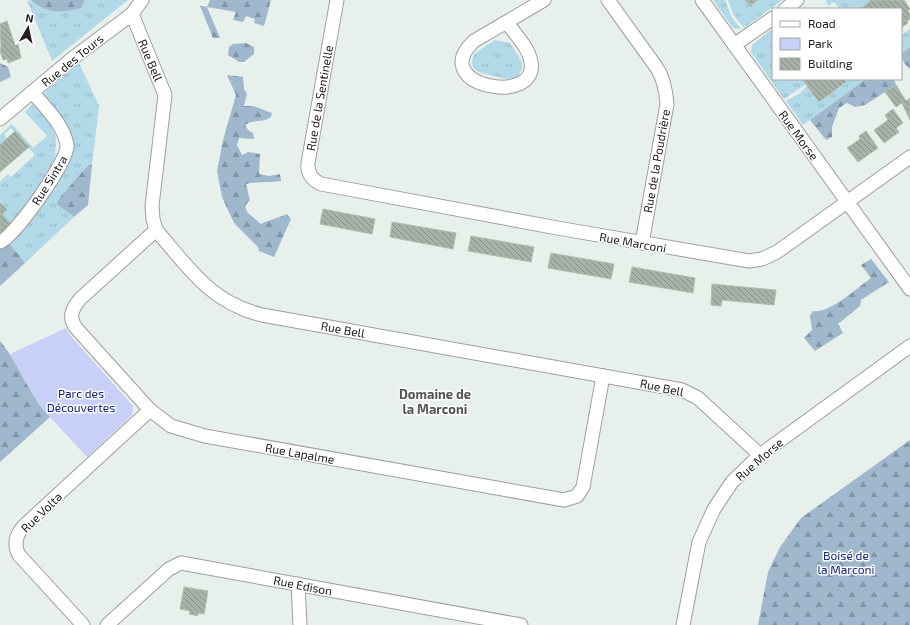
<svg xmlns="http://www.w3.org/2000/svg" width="910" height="625" viewBox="0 0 910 625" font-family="'Exo 2',sans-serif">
	<defs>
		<pattern id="grass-tufts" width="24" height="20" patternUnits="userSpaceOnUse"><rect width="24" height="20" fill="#b1d9e7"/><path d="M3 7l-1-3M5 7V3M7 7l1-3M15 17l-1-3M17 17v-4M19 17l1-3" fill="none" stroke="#98bac6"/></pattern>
		<pattern id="forest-firs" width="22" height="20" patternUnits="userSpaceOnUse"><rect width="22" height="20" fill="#9fb8cd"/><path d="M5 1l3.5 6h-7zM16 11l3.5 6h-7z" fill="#8195a6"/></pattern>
		<pattern id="building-back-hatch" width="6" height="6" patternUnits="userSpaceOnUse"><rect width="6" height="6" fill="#a7b3a9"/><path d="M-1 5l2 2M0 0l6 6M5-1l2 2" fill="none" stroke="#889189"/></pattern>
	</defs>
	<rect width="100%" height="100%" fill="#e8f0ec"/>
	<g fill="url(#grass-tufts)">
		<polygon points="27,0 47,10 85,0 128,0 52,61"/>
		<polygon points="713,0 725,0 731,16 741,29 733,28"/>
		<polygon points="728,0 745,0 750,6 758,0 782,0 744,28 733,14"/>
		<polygon points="826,0 871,0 861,9 840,9 834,2 828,6"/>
		<polygon points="773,28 773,79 802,79 806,84 784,99 751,52 752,45"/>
		<polygon points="910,29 910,47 901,54 901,35"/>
		<path d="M495,40L510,43L522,62V69C520,73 518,77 514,78C508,80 500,78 495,76C481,74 467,71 474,54Z"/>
		<polygon points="79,63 99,106 92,165 88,164 58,204 74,217 25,263 9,243 69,160 43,95 45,92"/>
		<polygon points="844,79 866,79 803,125 786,101 799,94 807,86 819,102 846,83"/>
		<polygon points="35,102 49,119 53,128 56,137 55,163 5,235 0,234 11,224 2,214 7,210 0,203 0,182 8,174 11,177 35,155 11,128 4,134 7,139 0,145 0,135 12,124 33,148 47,136 25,112"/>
	</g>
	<g fill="url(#forest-firs)">
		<path d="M30,0H90H85L81,8C60,13 48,14 30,0Z"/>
		<polygon points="210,0 271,0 264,26 254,23 255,19 246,16 243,22 233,20 236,12 207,7 220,38 213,38 200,6 207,7"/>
		<polygon points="246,43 254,47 254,54 244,62 239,62 228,55 229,47 233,44"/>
		<polygon points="910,47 910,69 904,63 901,54"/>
		<polygon points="0,63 8,67 11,77 0,82"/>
		<path d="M227,75L243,77L244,89L247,94L244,106H253L272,113L271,117C263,123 254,119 245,125L248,130L253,133L254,139L239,138L237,145L242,155L248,152L260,154L259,174L269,176L280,174L281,181C269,183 258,181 246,184L250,200L245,206L247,212L261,224C270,219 279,218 287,214L291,219L274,257L259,251L258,247L234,223L222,197L217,171L223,140L236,95Z"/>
		<polygon points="866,79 894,79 896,85 865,105 855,107 847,103 839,108 832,127 832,137 826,140 810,120"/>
		<polygon points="89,164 92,165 88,205 74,217 57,204 58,200"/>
		<polygon points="9,243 25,263 0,286 0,247"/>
		<path d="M871,259L889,282L861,300L860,306L838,324L843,333L815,351L804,338L812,330L810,316L813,311C829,314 857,288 871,278L861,265Z"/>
		<path d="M0,341C20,365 29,395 50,417L0,462Z"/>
		<polygon points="910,440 910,625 758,625 768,572 780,547 801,518"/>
	</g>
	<polygon fill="#c8d0f7" points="66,328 69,334 133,406 132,415 87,457 39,405 10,354"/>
	<g fill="url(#building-back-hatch)" stroke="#abc1af">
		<polygon points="745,0 758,0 750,6"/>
		<polygon points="871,0 904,0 910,9 908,11 910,14 910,19 907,21 908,23 901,28 901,9 861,9"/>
		<polygon points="7,21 15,45 18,44 21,58 8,63 7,59 3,60 0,51 1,46 0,24"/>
		<polygon points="802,79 844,79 846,82 819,102"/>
		<polygon points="896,85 906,101 910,98 910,120 902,103 896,107 885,92"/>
		<polygon points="893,109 903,123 896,128 899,132 884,143 874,130 888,120 885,115"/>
		<polygon points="15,131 29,147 0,172 0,145"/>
		<polygon points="866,131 878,148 858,162 847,148 860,139 859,136"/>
		<polygon points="0,203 7,210 2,214 11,224 0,234"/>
		<polygon points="323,209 375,219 372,234 320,224"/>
		<polygon points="392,222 456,233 453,249 390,237"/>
		<polygon points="471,236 534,247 531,262 468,251"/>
		<polygon points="551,253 614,264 611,279 548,268"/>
		<polygon points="632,267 695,278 693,293 629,282"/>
		<polygon points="712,284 776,290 774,305 722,300 721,306 711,305"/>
		<polygon points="184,587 208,591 204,614 198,613 198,616 189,614 190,611 180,609"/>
	</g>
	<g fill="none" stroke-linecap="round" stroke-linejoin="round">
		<defs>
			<g id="minor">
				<path d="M337,0L308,163C307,173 312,180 321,184L563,229L749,261L762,259L777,252L910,157"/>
				<path d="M608,0L657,68C664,79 666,91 667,104L642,243"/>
				<polyline points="702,0 910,289"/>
				<polyline points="785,9 797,0"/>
				<path d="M132,14L165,95L152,206L153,219L156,230C189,268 210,302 262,315L682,390L698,398L760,455"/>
				<path d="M507,23C515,34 529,48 531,62C539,107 426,86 474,41L544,0"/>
				<polyline points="734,45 773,18"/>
				<polyline points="0,119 73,58 132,14 142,0"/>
				<path d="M156,230L80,299C72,309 68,317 76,328L150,410L171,426L205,436L564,500L577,496L583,487L603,376"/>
				<path d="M0,242C15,236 69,160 67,145C64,125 45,107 32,92"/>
				<polyline points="298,584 300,625"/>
				<path d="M83,625L19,555C12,542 18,531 27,523L150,410"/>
				<polyline points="107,625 169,569 181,563 521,625"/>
				<polyline points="683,625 699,542 714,509 732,482 760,455 910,346"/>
			</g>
		</defs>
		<use href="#minor" stroke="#9e9e9e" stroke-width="15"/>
		<use href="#minor" stroke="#fff" stroke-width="13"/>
	</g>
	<g text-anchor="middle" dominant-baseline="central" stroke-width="3" stroke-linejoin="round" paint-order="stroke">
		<g font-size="12" fill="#212121" stroke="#fff">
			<text transform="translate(72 60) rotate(-39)">Rue des Tours</text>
			<text transform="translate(151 60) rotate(67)">Rue Bell</text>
			<text transform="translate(319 98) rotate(-80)">Rue de la Sentinelle</text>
			<text transform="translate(799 135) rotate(54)">Rue Morse</text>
			<text transform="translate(656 161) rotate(-80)">Rue de la Poudrière</text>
			<text transform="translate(49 180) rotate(-58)">Rue Sintra</text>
			<text transform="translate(633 242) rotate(10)">Rue Marconi</text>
			<text transform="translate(343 329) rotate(10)">Rue Bell</text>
			<text transform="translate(662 387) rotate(12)">Rue Bell</text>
			<text transform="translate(300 453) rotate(10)">Rue Lapalme</text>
			<text transform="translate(759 459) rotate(-41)">Rue Morse</text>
			<text transform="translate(41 512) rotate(-44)">Rue Volta</text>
			<text transform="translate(303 585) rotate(11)">Rue Edison</text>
		</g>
		<g font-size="12" fill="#12237b" stroke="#fff">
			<text x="81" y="393">Parc des<tspan x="81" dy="14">Découvertes</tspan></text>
			<text x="846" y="555">Boisé de<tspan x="846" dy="14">la Marconi</tspan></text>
		</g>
		<g font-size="13" font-weight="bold" fill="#545454" stroke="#fff">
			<text x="435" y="394">Domaine de<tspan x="435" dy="15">la Marconi</tspan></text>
		</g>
	</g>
	<rect x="772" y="8" width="130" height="72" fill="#ffffff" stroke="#a6a6a6"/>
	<rect x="780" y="21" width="20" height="6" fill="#ffffff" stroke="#a6a6a6"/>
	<text x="808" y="28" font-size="12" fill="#212121">Road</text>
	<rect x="780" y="38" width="20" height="12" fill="#c8d0f7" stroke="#a6a6a6"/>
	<text x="808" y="48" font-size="12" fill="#212121">Park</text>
	<rect x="780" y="58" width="20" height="12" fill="url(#building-back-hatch)" stroke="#a6a6a6"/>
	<text x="808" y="68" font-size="12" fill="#212121">Building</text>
	<g transform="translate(28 28) rotate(9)" stroke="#ffffff" stroke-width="3" paint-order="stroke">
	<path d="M0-3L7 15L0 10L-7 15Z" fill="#212121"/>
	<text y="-6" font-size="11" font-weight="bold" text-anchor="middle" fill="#212121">N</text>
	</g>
</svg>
